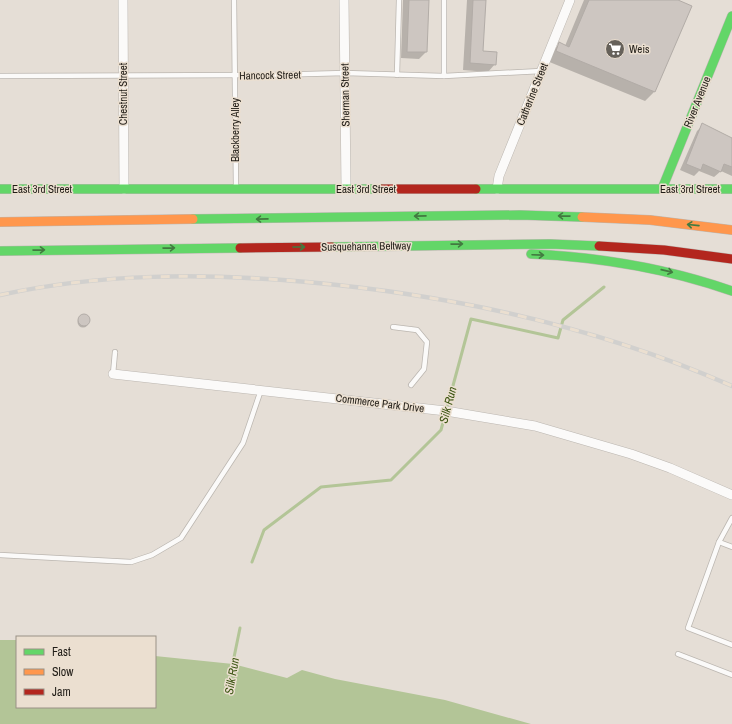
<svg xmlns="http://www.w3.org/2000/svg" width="732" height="724" viewBox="0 0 732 724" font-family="'Archivo Narrow',sans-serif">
	<rect width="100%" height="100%" fill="#e5ded6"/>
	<polygon fill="#b3c597" points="0,640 17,640 17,707 155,707 155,656 233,664 287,678 302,670 335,679 445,700 531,724 0,724"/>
	<g fill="#0003">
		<polygon points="403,0 428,0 426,52 419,59 401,58"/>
		<polygon points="467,0 485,0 482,52 495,64 488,72 463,70"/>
		<polygon points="584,0 675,0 690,6 654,92 645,101 547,61 550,53 560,44 565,46"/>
		<polygon points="703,125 732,139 732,176 721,171 714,177 699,171 694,176 680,170 697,131"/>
		<circle cx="83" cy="322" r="5.5"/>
	</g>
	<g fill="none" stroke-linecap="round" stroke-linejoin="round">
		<g stroke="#b3c597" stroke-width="3">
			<polyline points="252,562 264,530 321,487 391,480 441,430 471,319 558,338 563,320 604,287"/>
			<polyline points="232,667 240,628"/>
		</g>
	</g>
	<g fill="#cdc6c1" stroke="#b2aca7">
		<polygon points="409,0 429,0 427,52 407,52"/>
		<polygon points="473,0 486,0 483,51 497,52 496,65 470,63"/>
		<polygon points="589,0 678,0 692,6 655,92 556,51 559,42 569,47"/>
		<polygon points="702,123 732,138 732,167 724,164 721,172 703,164 701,170 686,164"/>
		<circle cx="84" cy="320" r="6"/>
	</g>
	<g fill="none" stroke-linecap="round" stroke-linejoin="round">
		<defs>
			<g id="lane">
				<polyline points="234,0 236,188"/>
				<polyline points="397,75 399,0"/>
				<polyline points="0,76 270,75 345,73 444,76 541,71"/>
				<polyline points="444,76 444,0"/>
				<polyline points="393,327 417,330 427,342 424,369 411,385"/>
				<polyline points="113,374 115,352"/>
				<polyline points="732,518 719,542 688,628 732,645"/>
				<polyline points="719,542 732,547"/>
				<polyline points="0,555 131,562 152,555 181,538 243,443 261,390"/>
				<polyline points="678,654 732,675"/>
			</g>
			<g id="street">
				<polyline points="123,0 124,189"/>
				<polyline points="344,0 346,189"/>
				<polyline points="497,189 499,176 570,0"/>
				<polyline points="113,374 446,411 535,426 631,454 670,468 732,495"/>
			</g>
			<g id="fast">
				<polyline points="0,189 381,189"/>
				<polyline points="476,189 732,189"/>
				<polyline points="662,189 732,16"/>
				<polyline points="193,219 520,215 582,217"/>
				<polyline points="332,247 550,244 599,246"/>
				<polyline points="0,251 240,248"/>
				<path d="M531,254C600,257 666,268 732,291"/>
			</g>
			<g id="slow">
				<polyline points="582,217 650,220 732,230"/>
				<polyline points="0,222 193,219"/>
			</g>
			<g id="jam">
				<polyline points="381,189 476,189"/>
				<polyline points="599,246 664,250 732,259"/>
				<polyline points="240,248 332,247"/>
			</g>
		</defs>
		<use href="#lane" stroke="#bbb6b0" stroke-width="6"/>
		<use href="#street" stroke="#bbb6b0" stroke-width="10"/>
		<use href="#fast" stroke="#bbb6b0" stroke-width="10"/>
		<use href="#slow" stroke="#bbb6b0" stroke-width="10"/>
		<use href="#jam" stroke="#bbb6b0" stroke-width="10"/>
		<use href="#lane" stroke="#fbfaf9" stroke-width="4.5"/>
		<use href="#street" stroke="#fbfaf9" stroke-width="9"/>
		<use href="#fast" stroke="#63d668" stroke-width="9"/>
		<use href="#slow" stroke="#ff974d" stroke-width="9"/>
		<use href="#jam" stroke="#b3261e" stroke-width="9"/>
		<defs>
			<path id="rail" d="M0,295C102,273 203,273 307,282C452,295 598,327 732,386"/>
		</defs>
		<use href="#rail" stroke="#d1d0ce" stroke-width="4.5"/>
		<use href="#rail" stroke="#ebdfd0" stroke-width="3" stroke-dasharray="9" stroke-linecap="butt"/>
	</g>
	<defs><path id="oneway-shaft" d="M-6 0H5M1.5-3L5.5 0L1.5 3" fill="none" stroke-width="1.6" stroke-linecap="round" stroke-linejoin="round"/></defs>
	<g stroke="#427a40">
		<use href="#oneway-shaft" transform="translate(420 216) rotate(179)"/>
		<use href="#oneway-shaft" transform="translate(564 216) rotate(-179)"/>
		<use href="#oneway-shaft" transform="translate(262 219) rotate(179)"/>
		<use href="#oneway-shaft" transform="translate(693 225) rotate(-174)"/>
		<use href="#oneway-shaft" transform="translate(457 244) rotate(-1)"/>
		<use href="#oneway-shaft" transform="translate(299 247)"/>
		<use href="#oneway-shaft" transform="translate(169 248) rotate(-1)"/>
		<use href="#oneway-shaft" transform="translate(39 250) rotate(-1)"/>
		<use href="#oneway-shaft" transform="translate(538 255) rotate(2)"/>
		<use href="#oneway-shaft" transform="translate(667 271) rotate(13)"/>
	</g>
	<defs>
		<symbol id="supermarket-disc" viewBox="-11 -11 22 22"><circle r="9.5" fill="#66615a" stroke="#ebdfd0"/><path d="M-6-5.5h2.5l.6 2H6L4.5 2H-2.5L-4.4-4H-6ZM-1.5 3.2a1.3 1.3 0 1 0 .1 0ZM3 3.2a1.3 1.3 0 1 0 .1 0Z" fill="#fff"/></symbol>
	</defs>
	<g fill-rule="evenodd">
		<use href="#supermarket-disc" x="604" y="38" width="22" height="22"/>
	</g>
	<g text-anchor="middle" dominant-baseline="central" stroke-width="3" stroke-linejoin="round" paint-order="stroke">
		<g font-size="11" fill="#211d17" stroke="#ebdfd0" text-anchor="start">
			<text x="629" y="49">Weis</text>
		</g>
		<g font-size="11" fill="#211d17" stroke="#ebdfd0">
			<text transform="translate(270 75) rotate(-1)">Hancock Street</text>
			<text transform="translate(123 94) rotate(-90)">Chestnut Street</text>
			<text transform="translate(532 94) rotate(-68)">Catherine Street</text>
			<text transform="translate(345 95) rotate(-91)">Sherman Street</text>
			<text transform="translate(697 102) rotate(-68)">River Avenue</text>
			<text transform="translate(235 130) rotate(-90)">Blackberry Alley</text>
			<text x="42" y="189">East 3rd Street</text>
			<text x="366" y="189">East 3rd Street</text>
			<text x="690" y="189">East 3rd Street</text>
			<text transform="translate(366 246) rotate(-1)">Susquehanna Beltway</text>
			<text transform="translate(380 403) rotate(7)">Commerce Park Drive</text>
		</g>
		<g font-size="12" font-style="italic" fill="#38520e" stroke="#ebdfd0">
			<text transform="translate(448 405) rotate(-75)">Silk Run</text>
			<text transform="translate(232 676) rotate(-80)">Silk Run</text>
		</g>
	</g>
	<rect x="16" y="636" width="140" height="72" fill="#ebdfd0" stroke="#9a9186"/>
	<rect x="24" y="649" width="20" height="6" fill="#63d668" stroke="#9a9186"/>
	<text x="52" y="656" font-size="12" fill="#211d17">Fast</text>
	<rect x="24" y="669" width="20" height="6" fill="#ff974d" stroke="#9a9186"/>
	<text x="52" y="676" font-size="12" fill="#211d17">Slow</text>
	<rect x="24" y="689" width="20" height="6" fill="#b3261e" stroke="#9a9186"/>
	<text x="52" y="696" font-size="12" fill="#211d17">Jam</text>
</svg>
